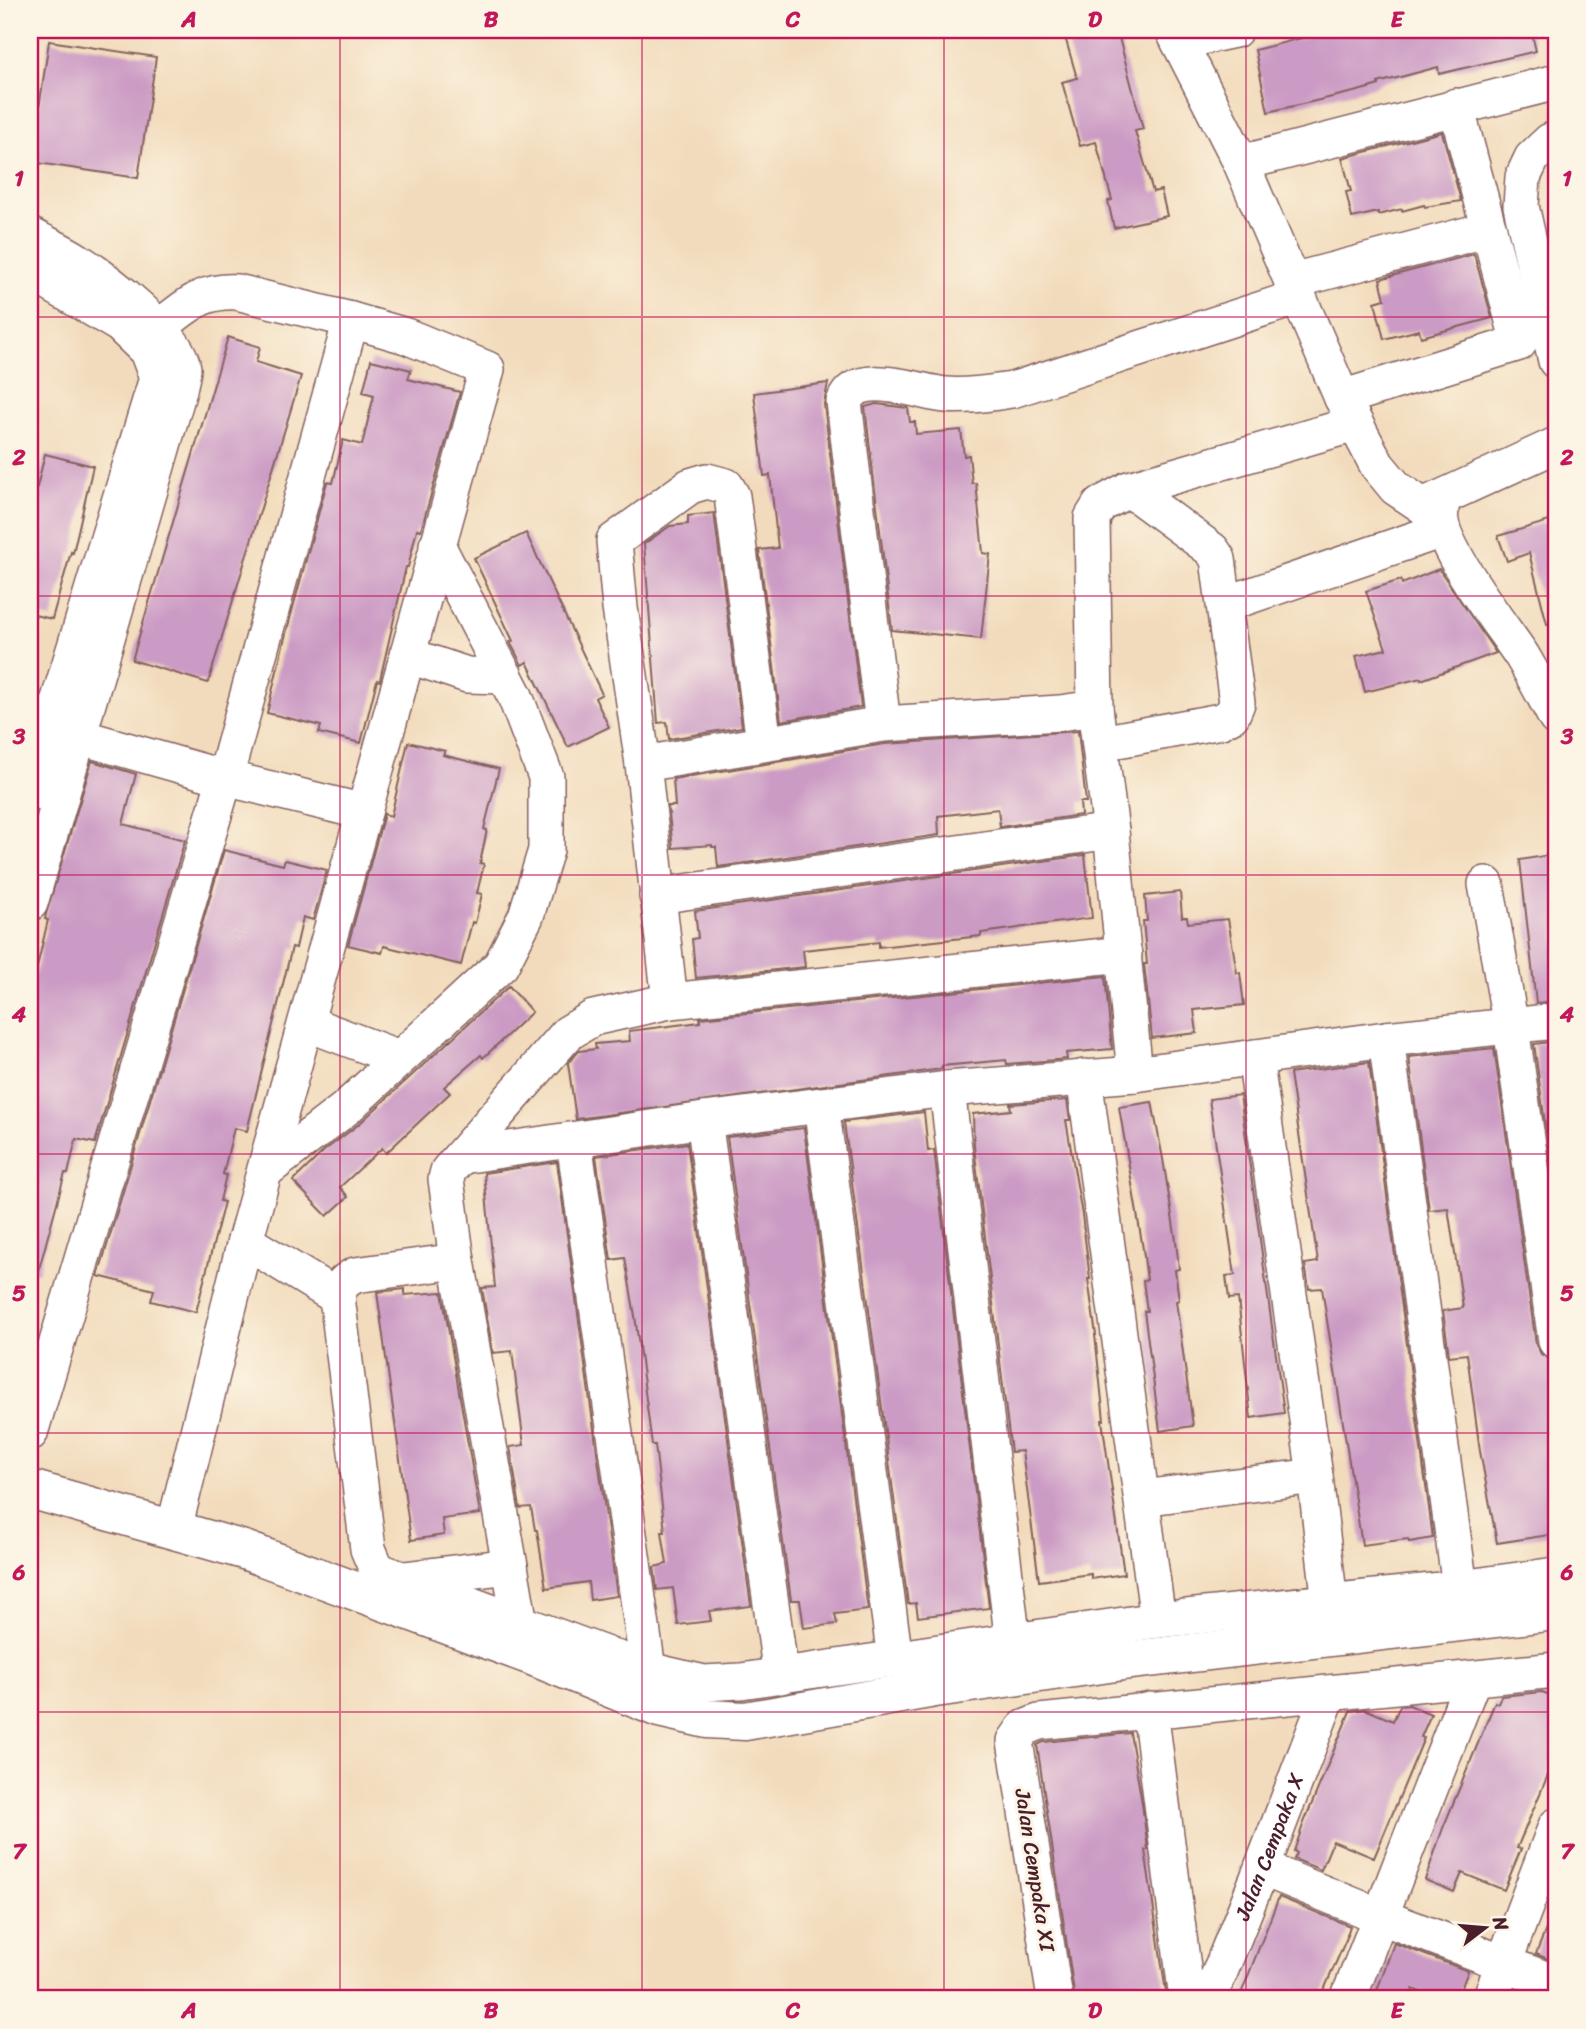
<svg xmlns="http://www.w3.org/2000/svg" width="1586" height="2029" viewBox="0 0 1586 2029" font-family="Sriracha,sans-serif">
	<rect width="100%" height="100%" fill="#fcf5e5"/>
	<filter id="ink" filterUnits="userSpaceOnUse"><feTurbulence type="fractalNoise" baseFrequency=".0143" numOctaves="2"/><feDisplacementMap in="SourceGraphic" scale="14" xChannelSelector="R" yChannelSelector="G"/><feConvolveMatrix kernelMatrix="1 2 1 2 8 2 1 2 1" color-interpolation-filters="sRGB"/></filter>
	<filter id="wash" filterUnits="userSpaceOnUse"><feTurbulence type="fractalNoise" baseFrequency=".00686" numOctaves="4" result="noise"/><feDisplacementMap in="SourceGraphic" scale="28" xChannelSelector="R" yChannelSelector="G"/><feGaussianBlur stdDeviation="1.57" result="paint"/><feColorMatrix in="noise" values="0 0 0 0 0 0 0 0 0 0 0 0 0 0 0 0 0 1.4 0 .05"/><feComposite in="paint" operator="in"/></filter>
	<g filter="url(#wash)">
		<rect width="100%" height="100%" fill="#f2dbbc"/>
		<g id="blocks">
			<g fill="#cc9bc5">
				<polygon points="1063,30 1117,30 1143,129 1135,131 1153,192 1161,190 1167,216 1114,228 1108,201 1112,200 1096,142 1080,146 1062,82 1077,78"/>
				<polygon points="1332,30 1531,30 1536,51 1439,74 1438,67 1378,83 1379,85 1358,91 1268,112 1255,50"/>
				<polygon points="49,41 156,57 138,178 31,162"/>
				<polygon points="1442,132 1461,201 1425,207 1424,205 1402,211 1402,209 1378,215 1378,212 1352,218 1346,192 1351,191 1342,158"/>
				<polygon points="1474,254 1492,318 1421,337 1419,330 1384,339 1375,302 1385,299 1380,279"/>
				<polygon points="228,337 260,347 256,362 301,376 208,683 132,660"/>
				<polygon points="371,360 411,370 408,379 460,392 421,530 417,529 408,567 406,567 381,675 380,681 377,680 361,743 319,733 321,726 267,713 284,641 327,482 333,483 343,440 362,445 374,395 363,392"/>
				<polygon points="828,383 824,404 861,707 781,721 759,550 778,548 770,475 764,476 754,393"/>
				<polygon points="876,404 908,408 910,422 915,422 916,434 961,430 964,456 969,455 972,483 976,483 983,553 990,554 981,639 892,630 865,407"/>
				<polygon points="45,454 93,466 73,553 71,552 52,619 30,614 30,516"/>
				<polygon points="714,513 742,727 669,739 667,722 658,723 644,544 670,526 688,524 688,516"/>
				<polygon points="1556,519 1556,623 1547,624 1529,553 1507,561 1498,536"/>
				<polygon points="526,533 602,694 595,698 609,727 568,747 527,662 522,665 510,642 513,641 474,558"/>
				<polygon points="1439,569 1496,653 1421,680 1421,678 1365,692 1356,656 1386,649 1366,591 1401,580 1402,584"/>
				<polygon points="1078,731 1086,802 1080,802 1081,815 1000,827 998,809 938,816 939,835 718,867 716,847 712,847 712,845 673,848 668,806 675,806 673,779 885,744"/>
				<polygon points="408,742 445,751 443,755 499,769 484,829 487,830 480,863 484,864 477,893 482,894 475,923 472,922 461,965 384,946 382,953 348,945 384,814 391,816"/>
				<polygon points="92,761 136,774 123,824 185,840 95,1143 76,1139 68,1174 65,1173 38,1273 30,1272 30,997 48,920 45,919 46,914"/>
				<polygon points="224,850 283,865 285,860 327,870 313,920 303,917 296,948 292,947 247,1131 234,1128 223,1174 226,1175 220,1201 224,1202 196,1312 151,1301 154,1290 98,1276"/>
				<polygon points="1556,854 1556,1001 1536,1003 1520,860"/>
				<polygon points="1085,855 1092,918 981,933 981,936 879,947 879,942 803,950 805,967 696,978 692,939 698,938 695,911"/>
				<polygon points="1180,892 1182,917 1187,917 1188,923 1228,919 1237,973 1240,973 1244,1005 1194,1010 1197,1033 1152,1038 1144,964 1147,964 1143,921 1147,921 1145,896"/>
				<polygon points="1105,976 1112,1049 1066,1053 1067,1059 1007,1064 1006,1060 942,1066 942,1069 576,1119 568,1063 579,1051 596,1049 595,1044 630,1041 629,1031 700,1022 700,1018"/>
				<polygon points="509,986 532,1012 483,1058 481,1055 444,1087 450,1093 386,1153 382,1148 340,1187 348,1197 327,1216 293,1181 325,1150 359,1124"/>
				<polygon points="1556,1041 1556,1188 1554,1188 1534,1044"/>
				<polygon points="1494,1048 1536,1344 1541,1354 1551,1360 1556,1406 1556,1534 1497,1543 1480,1451 1467,1354 1449,1356 1443,1311 1463,1308 1459,1280 1448,1208 1429,1210 1409,1057"/>
				<polygon points="1369,1062 1433,1538 1409,1542 1408,1539 1362,1545 1322,1288 1309,1289 1305,1264 1318,1262 1290,1073"/>
				<polygon points="1240,1095 1284,1413 1251,1418 1238,1298 1229,1299 1226,1276 1235,1275 1209,1099"/>
				<polygon points="1067,1100 1070,1120 1066,1120 1082,1215 1090,1279 1088,1279 1096,1335 1095,1335 1104,1420 1102,1420 1124,1574 1091,1579 1091,1574 1039,1581 1022,1451 1011,1452 974,1146 973,1114 1011,1110 1010,1104"/>
				<polygon points="1152,1102 1163,1159 1176,1241 1179,1269 1175,1270 1179,1300 1176,1301 1193,1426 1160,1431 1144,1311 1147,1311 1143,1281 1147,1280 1143,1249 1119,1107"/>
				<polygon points="924,1112 928,1151 934,1150 989,1608 918,1617 916,1603 908,1604 844,1122"/>
				<polygon points="804,1128 868,1610 835,1614 837,1624 804,1628 800,1600 791,1600 727,1137"/>
				<polygon points="687,1143 751,1606 709,1611 711,1621 678,1625 673,1588 657,1590 654,1567 667,1564 662,1532 665,1532 655,1445 652,1445 635,1316 625,1258 611,1260 596,1156"/>
				<polygon points="557,1162 617,1596 590,1600 588,1582 546,1588 537,1530 535,1530 531,1507 520,1508 510,1447 524,1445 512,1351 493,1353 482,1288 495,1287 484,1173"/>
				<polygon points="405,1289 405,1295 442,1292 480,1514 442,1519 444,1535 411,1540 377,1292"/>
				<polygon points="1542,1692 1556,1697 1556,1756 1517,1848 1521,1849 1504,1890 1462,1873 1454,1892 1425,1880 1443,1828 1495,1702 1498,1704 1501,1696"/>
				<polygon points="1409,1705 1431,1714 1421,1737 1424,1738 1374,1858 1333,1841 1321,1870 1294,1859 1297,1853 1294,1851 1303,1825 1350,1711 1365,1709 1393,1721 1400,1706"/>
				<polygon points="1130,1733 1142,1803 1148,1850 1145,1850 1167,1999 1075,1999 1037,1745 1044,1742"/>
				<polygon points="1279,1897 1350,1926 1347,1935 1348,1935 1320,1999 1239,1999"/>
				<polygon points="1555,1907 1556,1908 1556,1962 1536,1954"/>
				<polygon points="1394,1943 1468,1971 1457,1999 1438,1999 1413,1989 1409,1999 1374,1999"/>
				<polygon points="1521,1991 1542,1999 1518,1999"/>
			</g>
		</g>
	</g>
	<g filter="url(#ink)">
		<use href="#blocks" fill-opacity="0" stroke="#85615e" stroke-width="2"/>
		<g fill="none" stroke-linecap="round" stroke-linejoin="round">
			<defs>
				<g id="street">
					<path d="M1173,30L1241,163L1342,398L1377,465L1396,488L1423,506L1441,511C1435,542 1503,627 1522,656C1534,676 1545,697 1556,718"/>
					<polyline points="1179,42 1235,30"/>
					<polyline points="1556,139 1550,141 1532,158 1523,177 1521,206 1556,361"/>
					<polyline points="1241,163 1556,82"/>
					<path d="M30,235C46,244 63,251 78,261C106,279 179,334 183,368C183,375 180,383 179,390L30,903"/>
					<polyline points="30,272 120,325 147,351 157,378 30,794"/>
					<polyline points="1292,281 1489,229"/>
					<path d="M159,327C187,307 200,290 237,292L351,320L406,336L487,369L245,1241L174,1529"/>
					<polyline points="1342,398 1519,343 1456,106"/>
					<polyline points="1129,489 1355,424"/>
					<polyline points="1423,506 1556,445"/>
					<polyline points="1226,604 1442,530"/>
					<polyline points="407,655 467,675 505,676"/>
					<polyline points="1095,708 1092,518 1100,505 1129,489 1212,550 1218,559 1237,703 1232,715 1221,721 1101,743"/>
					<path d="M883,724L844,402C857,367 920,393 946,395C968,397 990,393 1012,390L1299,297"/>
					<polyline points="56,730 225,778 364,812"/>
					<polyline points="643,764 883,724 1060,713 1095,708 1111,831 1135,1074"/>
					<polyline points="1486,884 1511,1027 1556,1341"/>
					<polyline points="657,896 1111,831"/>
					<polyline points="670,1001 1124,954"/>
					<polyline points="306,1023 399,1058"/>
					<polyline points="1386,1039 1460,1588"/>
					<polyline points="1255,1057 1315,1476 1330,1603"/>
					<polyline points="1084,1077 1158,1620"/>
					<polyline points="947,1089 1013,1643"/>
					<polyline points="821,1105 895,1659"/>
					<polyline points="704,1120 781,1676"/>
					<polyline points="574,1141 648,1670"/>
					<polyline points="462,1156 704,1120 947,1089 1135,1074 1386,1039 1556,1021"/>
					<polyline points="265,1171 345,1109 501,965 526,916 546,850 546,777 515,696 437,545"/>
					<polyline points="245,1241 337,1297"/>
					<path d="M457,1261L355,1275C344,1281 340,1285 337,1297L368,1549L377,1570L648,1670L704,1683L741,1681L1158,1620L1460,1588L1556,1575"/>
					<polyline points="30,1433 225,778 351,320"/>
					<polyline points="1142,1498 1315,1476"/>
					<polyline points="404,1579 510,1566"/>
					<polyline points="520,1624 457,1261 446,1179 448,1171 568,1033 593,1018 670,1001 643,764 620,608 614,541 690,486 707,481 726,486 732,496 764,743"/>
					<polyline points="1150,1710 1187,1999"/>
					<polyline points="1262,1868 1379,1916 1556,1983"/>
					<polyline points="1055,1999 1015,1741 1024,1728 1039,1722 1556,1670"/>
					<path id="s1" d="M1209,1999L1262,1868L1329,1693"/>
					<polyline points="1348,1999 1473,1679"/>
					<polyline points="1490,1999 1556,1826"/>
				</g>
				<polyline id="secondary" points="30,1489 244,1550 532,1656 659,1708 707,1719 745,1721 935,1688 1123,1661 1556,1611"/>
			</defs>
			<use href="#street" stroke="#85615e" stroke-width="38"/>
			<use href="#secondary" stroke="#85615e" stroke-width="41"/>
			<use href="#street" stroke="#fff" stroke-width="35"/>
			<use href="#secondary" stroke="#fff" stroke-width="38"/>
		</g>
	</g>
	<path fill="none" stroke="#c2185b" stroke-width="2" stroke-opacity="0.55" d="M340,30V1999M642,30V1999M944,30V1999M1246,30V1999M30,317H1556M30,596H1556M30,875H1556M30,1154H1556M30,1433H1556M30,1712H1556"/>
	<g text-anchor="middle" dominant-baseline="central" stroke-width="6" stroke-linejoin="round" paint-order="stroke">
		<g font-size="21" fill="#4a1f2b" stroke="#fcf5e5">
			<text stroke="none"><textPath href="#s1" startOffset="164">Jalan Cempaka X</textPath></text>
			<text transform="translate(1035 1870) rotate(81)">Jalan Cempaka XI</text>
		</g>
	</g>
	<rect width="1586" height="2029" fill="none" stroke="#fcf5e5" stroke-width="77"/>
	<g transform="translate(1485 1928) rotate(74)" stroke="#fcf5e5" stroke-width="5" paint-order="stroke">
	<path d="M0-5L12 26L0 18L-12 26Z" fill="#4a1f2b"/>
	<text y="-10" font-size="19" font-weight="bold" text-anchor="middle" fill="#4a1f2b">N</text>
	</g>
	<rect x="38" y="38" width="1510" height="1952" fill="none" stroke="#c2185b" stroke-width="2.5"/>
	<g font-size="23" text-anchor="middle" font-weight="bold" fill="#c2185b">
		<text x="189" y="27">A</text>
		<text x="491" y="27">B</text>
		<text x="793" y="27">C</text>
		<text x="1095" y="27">D</text>
		<text x="1397" y="27">E</text>
		<text x="19" y="186">1</text>
		<text x="1567" y="186">1</text>
		<text x="19" y="465">2</text>
		<text x="1567" y="465">2</text>
		<text x="19" y="744">3</text>
		<text x="1567" y="744">3</text>
		<text x="19" y="1022">4</text>
		<text x="1567" y="1022">4</text>
		<text x="19" y="1301">5</text>
		<text x="1567" y="1301">5</text>
		<text x="19" y="1580">6</text>
		<text x="1567" y="1580">6</text>
		<text x="19" y="1859">7</text>
		<text x="1567" y="1859">7</text>
		<text x="189" y="2018">A</text>
		<text x="491" y="2018">B</text>
		<text x="793" y="2018">C</text>
		<text x="1095" y="2018">D</text>
		<text x="1397" y="2018">E</text>
	</g>
</svg>
